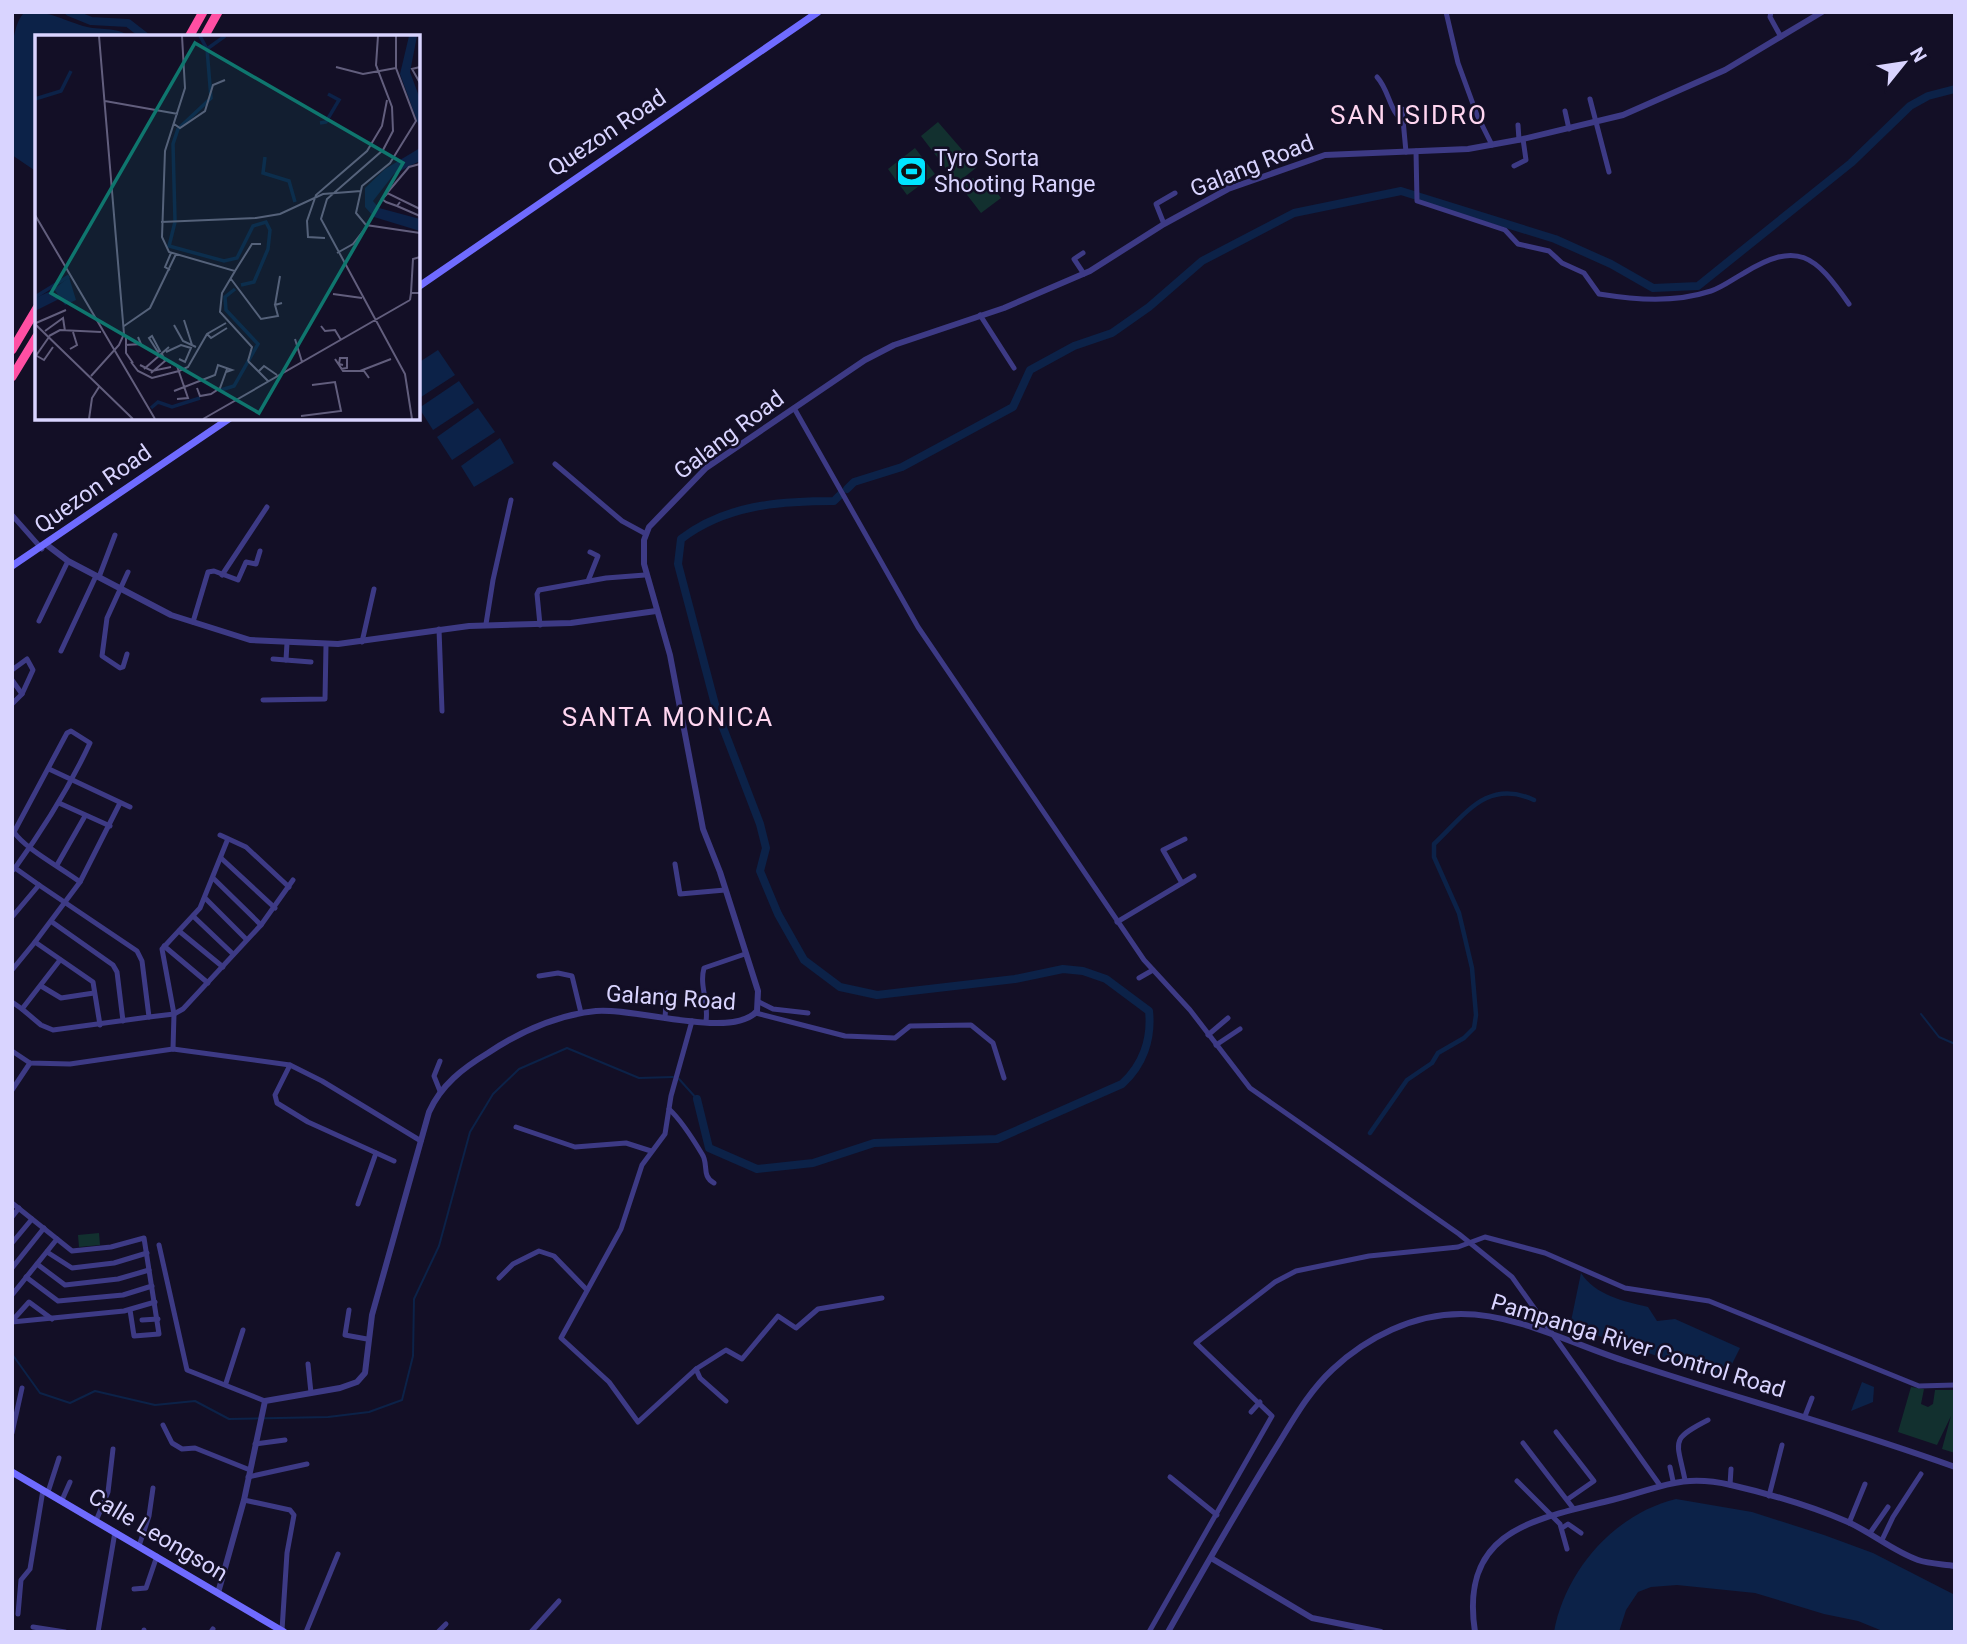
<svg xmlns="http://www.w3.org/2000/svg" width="1967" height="1644" viewBox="0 0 1967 1644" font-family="Roboto,sans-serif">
	<rect width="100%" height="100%" fill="#130f26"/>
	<g fill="#12302f">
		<polygon points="938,122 977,167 957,183 921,136"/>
		<polygon points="915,148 935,174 907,195 888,169"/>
		<polygon points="973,178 981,188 989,182 1001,198 981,213 961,187"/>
		<polygon points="99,1233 100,1245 79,1247 78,1235"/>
		<polygon points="1911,1387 1924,1389 1921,1404 1928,1407 1933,1404 1935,1390 1955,1390 1955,1453 1942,1449 1951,1416 1937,1445 1898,1432"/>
	</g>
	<g fill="#0c2248">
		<path d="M25,12C52,12 58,18 83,26C101,31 115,26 131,37H37V172L12,155C12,126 3,30 25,12Z"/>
		<polygon points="438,350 455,375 418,399 418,363"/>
		<polygon points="459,381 474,403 433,430 419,408"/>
		<polygon points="478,408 495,432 452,460 437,437"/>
		<polygon points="500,438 514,463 474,487 461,466"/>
		<path d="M1581,1273C1595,1295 1623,1301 1648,1307L1657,1321L1675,1319L1740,1348L1726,1376L1686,1366L1570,1326Z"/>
		<polygon points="1862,1382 1874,1387 1873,1402 1851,1411"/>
		<path d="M1676,1499L1752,1512L1824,1535L1873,1553L1955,1595V1632H1885L1858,1621L1824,1614L1755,1593L1677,1585L1651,1587L1638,1592L1626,1610L1619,1632H1554C1565,1571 1614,1514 1676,1499Z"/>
	</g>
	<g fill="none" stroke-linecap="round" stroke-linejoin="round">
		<g stroke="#0c2248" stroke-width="2">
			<polyline points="1921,1014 1939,1037 1955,1044"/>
			<polyline points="679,1079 697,1099"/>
			<polyline points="12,1354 40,1393 70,1403 95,1391 155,1405 195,1401 229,1419 328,1417 369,1412 402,1400 413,1356 414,1299 439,1246 470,1132 493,1094 519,1069 567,1048 639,1078 673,1077"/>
		</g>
		<path stroke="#0c2248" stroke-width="4.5" d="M1370,1133L1407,1080L1432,1063L1438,1053L1464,1038L1474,1028L1476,1015L1472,968L1459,913L1434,857V844C1465,815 1487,778 1534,800"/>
		<g stroke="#0c2248" stroke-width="8">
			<polyline points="69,12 91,21 128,23 146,37"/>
			<polyline points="847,489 854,482 902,467 1013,407 1030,370 1074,346 1112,333 1149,307 1202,261 1294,213 1401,191 1555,239 1611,264 1653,288 1698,286 1851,163 1910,106 1928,96 1955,89"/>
			<path d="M697,1099L709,1148L757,1169L813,1163L874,1143L997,1139L1122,1084C1143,1065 1152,1039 1149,1011L1106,979L1083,971L1063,969L1015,979L877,995L840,987L804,960L778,914L760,871L766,848L760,824L717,712L678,564L681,539C725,505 779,501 834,501L841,494"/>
		</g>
		<g stroke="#3d3a85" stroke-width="5">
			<polyline points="1446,12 1458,63 1477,115 1492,145"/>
			<polyline points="1771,12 1770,17 1781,37"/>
			<path d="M1377,77C1390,91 1389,113 1405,122"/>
			<polyline points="1590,99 1609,172"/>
			<polyline points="1402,109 1406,152"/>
			<polyline points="1565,111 1569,129"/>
			<polyline points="1518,125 1519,140"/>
			<path d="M1416,151L1417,201L1505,230L1518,244L1549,251L1562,263L1584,273L1599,294C1637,300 1674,303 1711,291C1723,287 1733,279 1744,273C1798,240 1815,255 1849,304"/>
			<polyline points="1514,166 1526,160 1523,139"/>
			<polyline points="1218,174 1224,179 1228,189"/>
			<polyline points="1164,224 1156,204 1175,193"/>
			<polyline points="1083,253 1074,259 1084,274"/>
			<polyline points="980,315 1014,368"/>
			<polyline points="794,408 918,627 1144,960 1190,1010 1250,1088 1459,1234 1512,1277 1659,1484"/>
			<polyline points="555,464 622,521 646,534"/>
			<polyline points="12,515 42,549"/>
			<polyline points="222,575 267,507"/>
			<polyline points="99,577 115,535"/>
			<polyline points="588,581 598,556 590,552"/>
			<polyline points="39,621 68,561"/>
			<polyline points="193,622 208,572 214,571 238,580 246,562 256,564 260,551"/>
			<polyline points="486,624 493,580 511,500"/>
			<polyline points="540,625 537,594 539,590 606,578 645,575"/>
			<polyline points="439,629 442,711"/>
			<polyline points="362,642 374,589"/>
			<polyline points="61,651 96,576"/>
			<polyline points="127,654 123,667 120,668 102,656 107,618 128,572"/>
			<polyline points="273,659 311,662"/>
			<polyline points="286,660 287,643"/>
			<polyline points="12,670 27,659 33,670 22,694 12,704"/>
			<polyline points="12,680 22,694"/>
			<polyline points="263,700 325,699 326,645"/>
			<polyline points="49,769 130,807"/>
			<polyline points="59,803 110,826"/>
			<polyline points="220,835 246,847 289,887"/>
			<polyline points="221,858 275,908"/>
			<polyline points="675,864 680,894 725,890"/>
			<polyline points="57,865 85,816"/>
			<path d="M12,866L15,868C44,828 69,788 90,743L71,731L67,733L14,832C24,848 63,869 80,882"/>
			<polyline points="12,871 15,868 39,885 12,917"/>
			<polyline points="213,878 261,925"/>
			<polyline points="1182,883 1163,850 1185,839"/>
			<polyline points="39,885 137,951 142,961 149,1017 53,1030 41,1025 22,1009 60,960"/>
			<polyline points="206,899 246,939"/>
			<polyline points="193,916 233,954"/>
			<polyline points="52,922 113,965 117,972 123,1021"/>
			<polyline points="1117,922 1194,876"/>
			<polyline points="179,931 223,967"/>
			<polyline points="164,946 208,983"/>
			<polyline points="12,970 35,942"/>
			<polyline points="539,976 558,973 572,976 581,1013"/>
			<polyline points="1139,978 1153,970"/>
			<polyline points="41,986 61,998 94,993"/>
			<polyline points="12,1002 22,1009"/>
			<polyline points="759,1002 773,1009 808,1013"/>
			<polyline points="756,1013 845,1036 895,1038 910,1026 971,1025 993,1043 1004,1078"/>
			<polyline points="149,1017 174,1014 183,1009 261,925 293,880"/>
			<polyline points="665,1017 667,993"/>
			<polyline points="692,1021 671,1096 665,1134 642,1165 621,1229 561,1338 609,1382 638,1422 696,1369 700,1378 726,1401"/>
			<path d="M706,1021C709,1002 699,986 704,968L745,954"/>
			<polyline points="100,1025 93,982 35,942 80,882 120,803"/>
			<polyline points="1208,1035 1228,1018"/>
			<polyline points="1216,1045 1240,1029"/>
			<polyline points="173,1049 174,1014 162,949 200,908 227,841"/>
			<polyline points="12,1051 30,1063 70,1064 173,1049 290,1065 322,1081 421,1141"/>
			<polyline points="440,1061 434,1076 440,1091"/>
			<polyline points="290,1065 275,1095 277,1103 308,1122 394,1161"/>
			<polyline points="12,1090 30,1063"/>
			<path d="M669,1109C682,1121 693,1139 702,1154C709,1164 701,1176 714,1183"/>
			<polyline points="516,1127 575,1147 626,1143 651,1151"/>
			<polyline points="12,1203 72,1251 111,1247 144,1238 159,1334 134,1336 130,1310"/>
			<polyline points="358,1204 376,1153"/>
			<polyline points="12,1217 19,1208"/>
			<polyline points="12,1243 32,1219"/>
			<polyline points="159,1245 187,1370 265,1401"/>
			<polyline points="47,1252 72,1268 114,1263 147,1253"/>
			<polyline points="37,1264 65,1285 118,1279 149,1270"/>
			<polyline points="12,1268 44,1228"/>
			<polyline points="26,1277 58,1301 123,1295 152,1286"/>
			<polyline points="499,1278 513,1264 539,1251 554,1256 587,1290"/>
			<polyline points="12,1295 57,1239"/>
			<polyline points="349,1310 345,1335 367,1339"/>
			<polyline points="142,1320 158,1319"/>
			<polyline points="12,1321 29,1302 52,1319"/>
			<polyline points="12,1322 124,1311 155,1302"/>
			<polyline points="308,1364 311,1393"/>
			<polyline points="696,1369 726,1350 742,1359 778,1316 796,1328 818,1309 882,1298"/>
			<polyline points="226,1383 243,1330"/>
			<polyline points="1251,1412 1260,1402"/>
			<polyline points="1805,1416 1812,1398"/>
			<polyline points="163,1425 172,1443 182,1449 195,1448 250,1470"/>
			<polyline points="1556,1432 1594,1481 1568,1499"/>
			<polyline points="12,1433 22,1388"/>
			<polyline points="1523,1443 1573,1508"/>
			<polyline points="255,1444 285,1440"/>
			<polyline points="1670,1467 1673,1481"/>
			<polyline points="248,1477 307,1464"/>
			<polyline points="1170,1477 1217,1515"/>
			<path d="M1685,1480C1677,1440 1669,1440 1708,1420"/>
			<polyline points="1517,1481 1560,1524 1567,1549"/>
			<polyline points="1730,1485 1731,1469"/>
			<polyline points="48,1492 59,1458"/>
			<polyline points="1769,1496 1782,1445"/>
			<polyline points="62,1500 70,1482"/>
			<polyline points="244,1500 290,1510 294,1515 287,1553 282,1630"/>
			<polyline points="96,1521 108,1492 113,1449"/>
			<polyline points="1849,1523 1865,1484"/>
			<polyline points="1562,1528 1568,1524 1581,1533"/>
			<polyline points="1870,1533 1888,1507"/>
			<polyline points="1882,1540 1893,1517 1921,1474"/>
			<polyline points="139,1546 149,1516 153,1488"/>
			<polyline points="134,1589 146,1588 157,1556"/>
			<polyline points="18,1614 21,1580 30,1569 43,1490"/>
			<polyline points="33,1627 65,1632"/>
			<polyline points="98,1632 115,1532"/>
			<polyline points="144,1632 144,1630"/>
			<polyline points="211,1632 213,1629"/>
			<polyline points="306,1632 338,1554"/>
			<polyline points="438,1632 446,1624"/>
			<polyline points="531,1632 559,1601"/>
			<polyline points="1149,1632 1272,1416 1196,1343 1275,1282 1296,1271 1369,1256 1458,1247 1485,1237 1545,1253 1625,1288 1709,1301 1919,1386 1955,1385"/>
		</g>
		<g stroke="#3d3a85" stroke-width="6">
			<polyline points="47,545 68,561 171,615 250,640 338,644 469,626 571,623 656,611"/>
			<polyline points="1211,1558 1312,1618 1381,1632"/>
			<path d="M218,1593L244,1500L265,1401L340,1388L357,1382L365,1373L372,1315L429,1112C441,1085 463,1068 488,1053C521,1031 557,1015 596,1011C634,1007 733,1040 757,1011L758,991L720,872L703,829L670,655L644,564V540L649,527L706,468L865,360L894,345L1004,308L1090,271L1164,224L1228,189L1325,155L1468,149L1523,139L1623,115L1725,70L1822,12"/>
			<path d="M1168,1632C1202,1572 1236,1512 1272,1454C1291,1424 1307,1393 1333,1369C1367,1337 1414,1314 1461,1314C1518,1314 1574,1345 1628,1362C1737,1398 1847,1428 1955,1467"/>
			<path d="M1475,1632C1459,1529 1536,1519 1612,1500C1659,1489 1679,1473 1731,1485C1770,1494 1811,1506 1848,1522C1872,1533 1893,1551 1918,1560C1929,1564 1943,1564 1955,1566"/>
		</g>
		<g stroke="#6f6bff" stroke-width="7">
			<polyline points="418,287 818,12"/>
			<polyline points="12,566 230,418"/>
			<polyline points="12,1472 284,1632"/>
		</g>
		<g stroke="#ff4fa3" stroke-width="9">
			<polyline points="189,37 203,12"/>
			<polyline points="204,37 218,12"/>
			<polyline points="12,350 37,308"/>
			<polyline points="12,377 37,336"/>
		</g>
	</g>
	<defs>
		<symbol id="stadium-square" viewBox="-11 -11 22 22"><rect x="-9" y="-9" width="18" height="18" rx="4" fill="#00e5ff" stroke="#130f26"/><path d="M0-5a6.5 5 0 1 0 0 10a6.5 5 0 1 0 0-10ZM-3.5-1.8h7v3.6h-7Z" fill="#111"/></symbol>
	</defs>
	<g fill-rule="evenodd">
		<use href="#stadium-square" x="894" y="154" width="35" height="35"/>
	</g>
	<g text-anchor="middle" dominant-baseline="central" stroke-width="5" stroke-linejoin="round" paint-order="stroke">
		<g font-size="23" fill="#d9d4ff" stroke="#130f26">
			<text transform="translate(607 133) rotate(-34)">Quezon Road</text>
			<text transform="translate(1252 166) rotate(-22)">Galang Road</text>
			<text transform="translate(729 435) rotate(-37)">Galang Road</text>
			<text transform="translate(93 489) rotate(-35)">Quezon Road</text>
			<text transform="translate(671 998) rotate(4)">Galang Road</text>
			<text transform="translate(1638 1346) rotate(17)">Pampanga River Control Road</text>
			<text transform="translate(158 1535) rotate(31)">Calle Leongson</text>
		</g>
		<g font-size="23" fill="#d9d4ff" stroke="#130f26" text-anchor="start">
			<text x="934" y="158">Tyro Sorta<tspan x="934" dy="26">Shooting Range</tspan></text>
		</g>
		<g font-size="26" letter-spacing="2" fill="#ffd6f0" stroke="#130f26">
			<text x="1409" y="115">SAN ISIDRO</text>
			<text x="668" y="717">SANTA MONICA</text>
		</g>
	</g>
	<g transform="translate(35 35)">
		<rect width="385" height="385" fill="#130f26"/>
		<path d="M374,1H382L375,37L385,64V94L365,39ZM385,113V126L359,139L338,166L344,173L385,184V196L339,182L330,172V153L350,134ZM34,242L41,265L30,270L19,254ZM16,256L24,264L0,276V263Z" fill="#0c2248"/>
		<path fill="none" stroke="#0c2248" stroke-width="3.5" d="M172,14L190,1M0,64L26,56L36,36M285,88L291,87L304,65L293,59M230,122L228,138L254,146L260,167M140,186L138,109L143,94L176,63L172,14L165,1M140,187L134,211L189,226L202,223L218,191L231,187L235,195L233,214L219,247L206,250M0,262L34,241M186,355L199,351L223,309L191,275L190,262L200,254M116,373L123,367L137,372L165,363"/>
		<path fill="none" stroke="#625e7d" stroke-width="2" d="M147,1L150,53L130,116L127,202L134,217L200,236L187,258L185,277L217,312L213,326M343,1L341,30L357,72L358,96L348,115L292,164L286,184L370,339L377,384M361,1V33L381,86L355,128L327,151L321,178L331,190L385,198M301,32L328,39L361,33M385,32L377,34L385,48M70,66L143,79M139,89L145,93L170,76L178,50L190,45M385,129L374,132L352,158L385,174M352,159L347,164L351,167L362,171L365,167M362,171L385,181M0,180L120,384M126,187L221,183L245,179L288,159L326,156M290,203L273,202L272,186L281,160L332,116L347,91L352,65M302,218L318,209L332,191M135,235L130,232L136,218M200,236L217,209H226M196,244L226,284L243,281L240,270L247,268M376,258L378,224L385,222M298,259L327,263M375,265L376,258H385V307M240,270L245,241M149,285L157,310M1,288L31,275M0,289L98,384M139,290L148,306L161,312M89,291L115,273L141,219M286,291L290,296L300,295L306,305M10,296L28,283L30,296M172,299L176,303L192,293M14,301L25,295L66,297M91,301V318L98,328M117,301L125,316L123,317L114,303ZM260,304L267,327M90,310L106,309L103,302M35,314L42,310L38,297M131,317L146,310L156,313L150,327L144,324M2,321L9,325L18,312M0,322L14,302M300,324L308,336H329L334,343M213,326L234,347M96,327L103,336L117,343L144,336L153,332L172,299L191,288M105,330L117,336L136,332M142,331L153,363L142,364M109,334L134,312M306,334L312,333V323H305L304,329L308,330M224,336L229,331L242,340M325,336L356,324M116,338L130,326L127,319M56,341L84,310L89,299L64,1M162,353L165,361L176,359L185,353L192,334M139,356L180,340L183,330L197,335L191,337M266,381L306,376L300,347L277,350M54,384L57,363L64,352M168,384L375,265"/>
		<path fill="#0f766e" fill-opacity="0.15" stroke="#0f766e" stroke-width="3.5" d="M160,8L368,128L224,378L16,258Z"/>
		<rect width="385" height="385" fill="none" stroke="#d9d4ff" stroke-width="3.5"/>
	</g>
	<rect width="1967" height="1644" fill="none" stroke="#d9d4ff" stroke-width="28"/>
	<g transform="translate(1904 63) rotate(60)" stroke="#130f26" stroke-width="5" paint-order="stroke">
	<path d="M0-5L12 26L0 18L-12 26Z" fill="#d9d4ff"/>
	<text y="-10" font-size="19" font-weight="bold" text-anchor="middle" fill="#d9d4ff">N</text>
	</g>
</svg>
